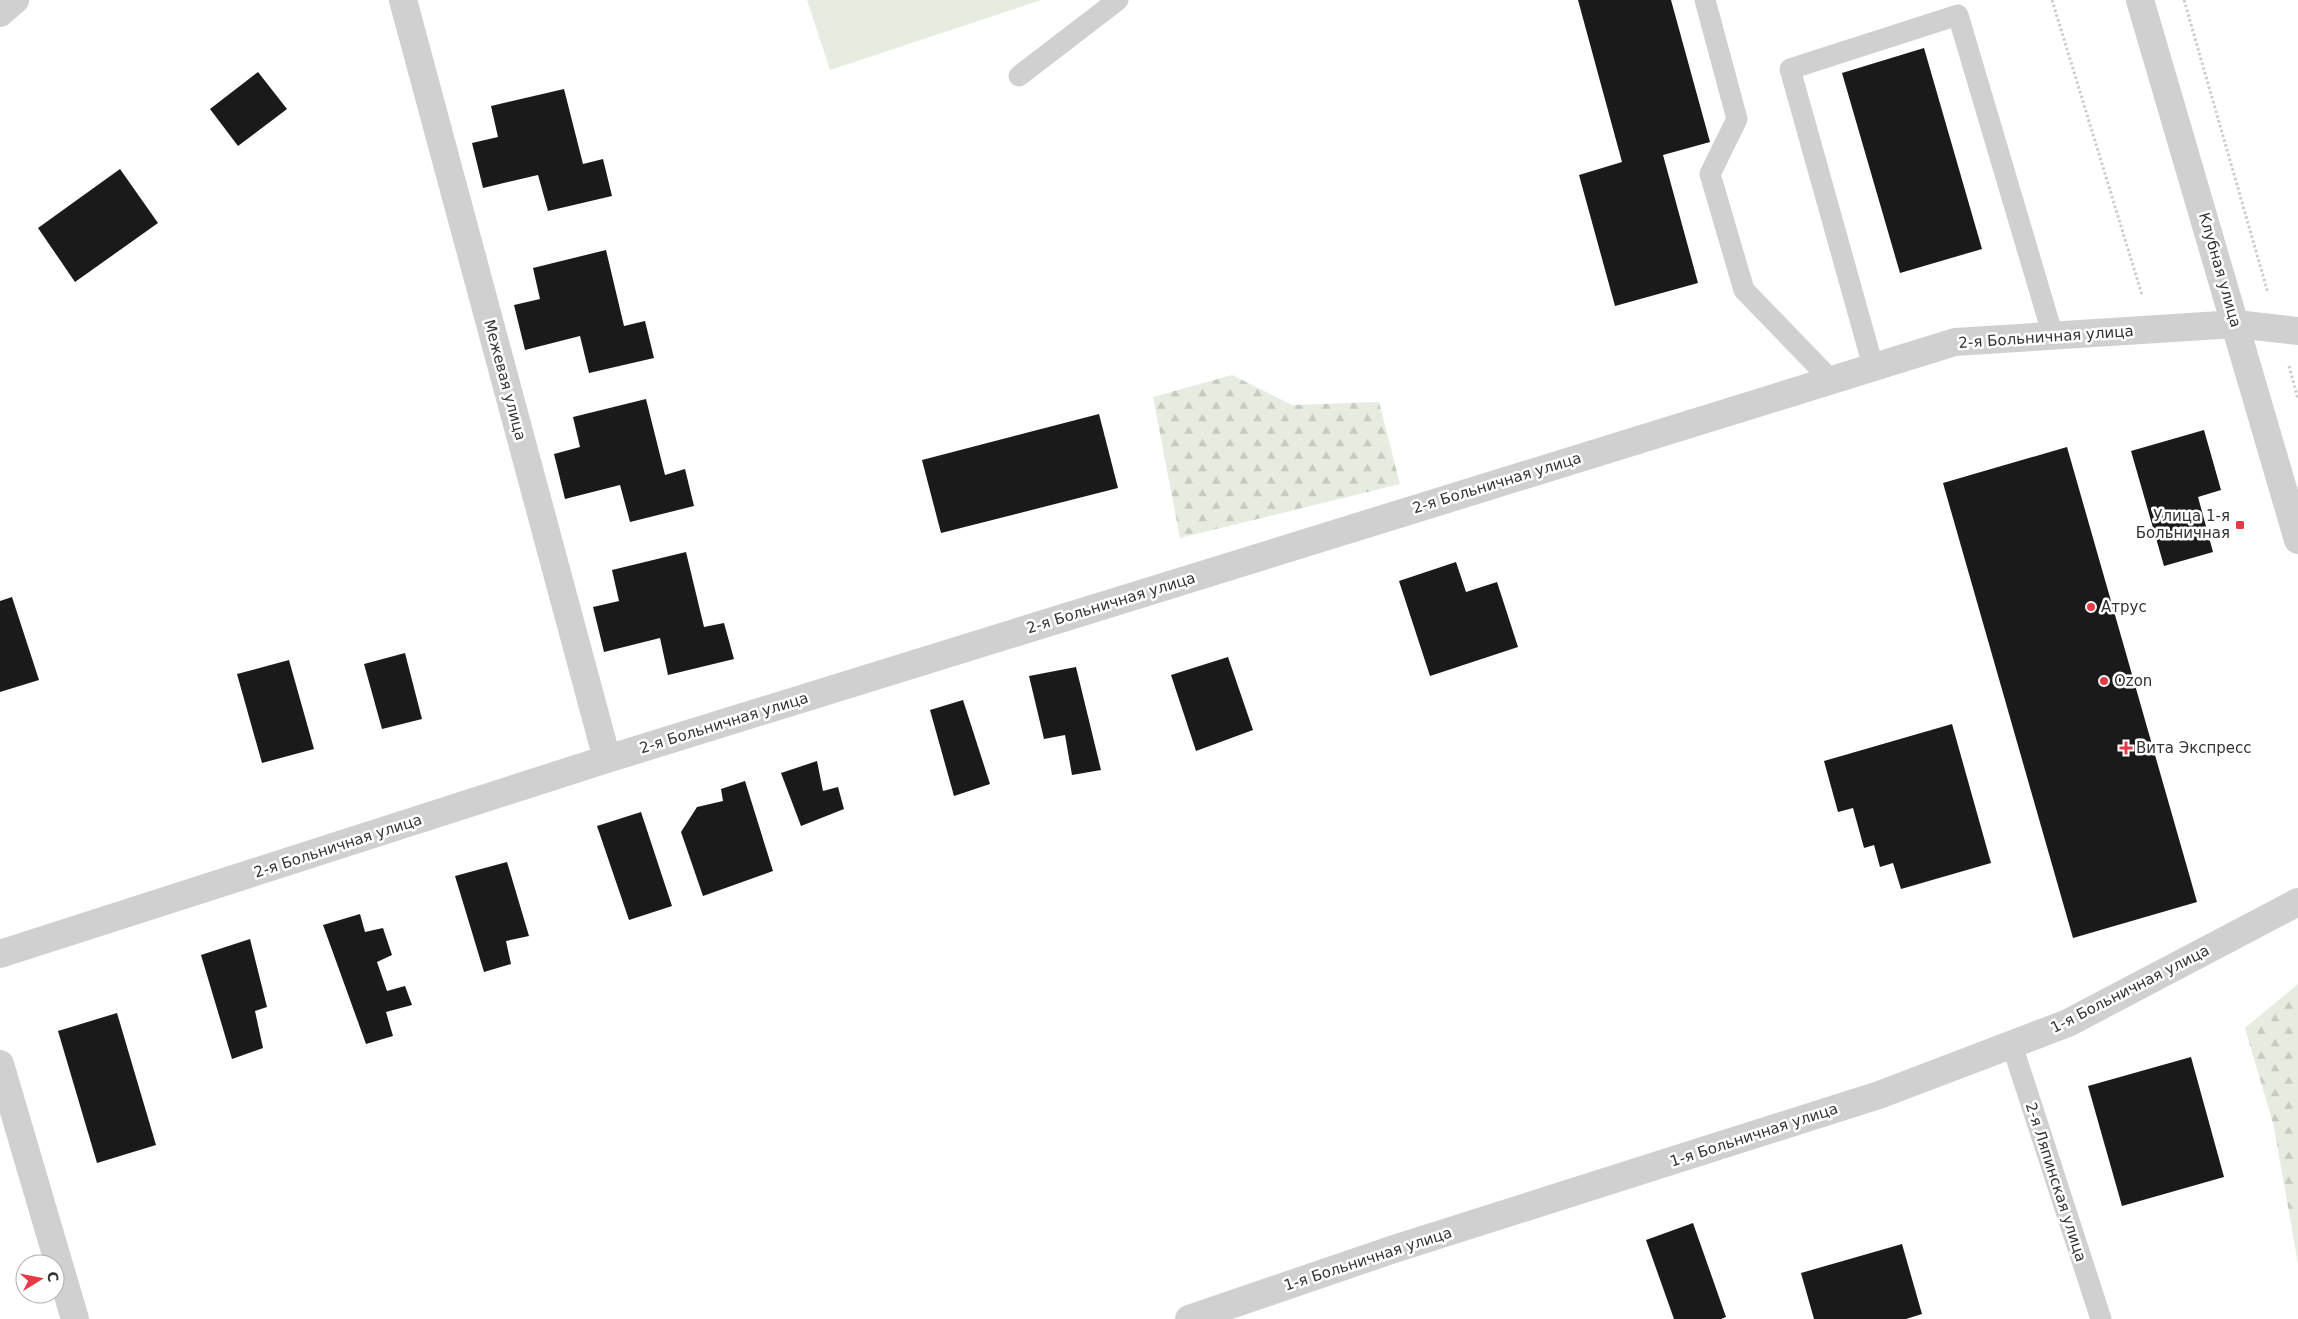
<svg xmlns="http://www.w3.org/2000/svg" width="2298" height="1319" viewBox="0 0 2298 1319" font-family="'DejaVu Sans',sans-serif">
	<defs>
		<pattern id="forest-firs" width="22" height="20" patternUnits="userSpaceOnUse" patternTransform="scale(1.25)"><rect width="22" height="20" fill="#e6ecdf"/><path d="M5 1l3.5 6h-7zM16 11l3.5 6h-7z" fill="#c6cbc0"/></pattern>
	</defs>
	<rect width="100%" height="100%" fill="#fff"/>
	<g fill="url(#forest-firs)">
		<polygon points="1232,375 1292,405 1379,402 1400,484 1180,538 1153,397"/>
		<polygon points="2298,984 2298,1264 2274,1127 2245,1028"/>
	</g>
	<polygon fill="#e6ecdf" points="807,0 1041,0 830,70"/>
	<g fill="#1a1a1a">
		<polygon points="1578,0 1671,0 1710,142 1663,155 1698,283 1615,306 1579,175 1622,162"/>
		<polygon points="1924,48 1982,249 1900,273 1842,73"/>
		<polygon points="258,72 287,109 238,146 210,109"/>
		<polygon points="564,89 583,164 603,159 612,196 548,211 538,175 483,188 472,143 498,137 491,106"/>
		<polygon points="120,169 158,223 75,282 38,228"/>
		<polygon points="606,250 624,326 645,321 654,358 589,373 580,336 525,350 514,305 540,299 533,268"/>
		<polygon points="646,399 665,475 685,469 694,506 630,522 620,485 565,499 554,454 580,447 573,417"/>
		<polygon points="1099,414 1118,488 941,533 922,460"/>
		<polygon points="2204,430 2221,490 2198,497 2213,552 2164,566 2131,451"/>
		<polygon points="2067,447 2197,902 2073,938 1943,483"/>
		<polygon points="686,552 704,627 724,623 734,659 668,675 660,638 604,652 593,607 619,601 612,570"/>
		<polygon points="1456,562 1466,592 1497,582 1518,647 1430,676 1399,581"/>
		<polygon points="12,597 39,680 0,692 0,601"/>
		<polygon points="405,653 422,719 382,729 364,664"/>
		<polygon points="1228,657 1253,730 1196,751 1171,675"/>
		<polygon points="289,660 314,749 262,763 237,674"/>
		<polygon points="1076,667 1101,770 1072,775 1065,735 1044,739 1029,676"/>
		<polygon points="963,700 990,784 954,796 930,710"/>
		<polygon points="1952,724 1991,863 1901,889 1893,863 1880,867 1874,845 1864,848 1853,808 1838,812 1824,761"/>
		<polygon points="817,761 823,791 838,787 844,809 801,826 781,773"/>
		<polygon points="745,781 773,871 703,896 681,832 697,807 723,801 721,789"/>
		<polygon points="641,812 672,906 629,920 597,826"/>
		<polygon points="507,862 529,936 506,941 511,964 484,972 455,876"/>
		<polygon points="360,914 365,932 383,928 392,955 377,962 387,991 405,986 412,1005 386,1012 393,1036 366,1044 323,925"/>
		<polygon points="250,939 267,1007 255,1011 263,1048 232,1059 201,955"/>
		<polygon points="117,1013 156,1145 97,1163 58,1031"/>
		<polygon points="2191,1057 2224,1177 2122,1206 2088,1086"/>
		<polygon points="1693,1223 1726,1317 1721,1319 1674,1319 1646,1240"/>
		<polygon points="1902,1244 1922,1314 1906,1319 1814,1319 1801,1273"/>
	</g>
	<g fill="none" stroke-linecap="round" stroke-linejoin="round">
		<g stroke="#cdcdcd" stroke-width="3" stroke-dasharray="2.5 2.5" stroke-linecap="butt">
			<polyline points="2052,0 2142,295"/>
			<polyline points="2184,0 2268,293"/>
			<polyline points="2289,366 2298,399"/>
		</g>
		<g stroke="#d0d0d0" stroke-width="21">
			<polyline points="1705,0 1737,119 1710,174 1744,290 1830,379"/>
			<polyline points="1019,76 1118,0"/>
			<polyline points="1873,366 1790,69 1958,15 2053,336"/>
			<polyline points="2012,1045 2101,1319"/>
		</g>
		<g stroke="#d0d0d0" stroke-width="28">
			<polyline points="403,0 607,759"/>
			<polyline points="0,954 607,759 1955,342 2236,324 2298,331"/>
			<polyline points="0,1064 75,1319"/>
			<polyline points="1189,1319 1394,1249 1879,1095 2068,1023 2298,902"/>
		</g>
		<g stroke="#d0d0d0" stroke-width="28">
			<polyline points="2140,0 2298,540"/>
			<polyline points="0,13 15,0"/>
		</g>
	</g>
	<g fill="#e63946" stroke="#fff" stroke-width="2">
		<rect x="2235" y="520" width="10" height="10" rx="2.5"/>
		<circle cx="2091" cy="607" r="5"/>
		<circle cx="2104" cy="681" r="5"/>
		<path d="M2123.5 740.5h5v5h5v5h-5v5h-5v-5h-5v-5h5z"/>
	</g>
	<g text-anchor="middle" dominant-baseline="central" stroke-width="5" stroke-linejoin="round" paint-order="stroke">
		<g font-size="15" fill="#333" stroke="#fff">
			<text transform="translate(2220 270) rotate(74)">Клубная улица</text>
			<text transform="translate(2046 337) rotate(-4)">2-я Больничная улица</text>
			<text transform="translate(505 380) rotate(75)">Межевая улица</text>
			<text transform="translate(1497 483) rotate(-17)">2-я Больничная улица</text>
			<text transform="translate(1111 603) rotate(-17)">2-я Больничная улица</text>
			<text transform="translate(724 723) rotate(-17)">2-я Больничная улица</text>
			<text transform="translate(338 846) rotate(-18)">2-я Больничная улица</text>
			<text transform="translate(2130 989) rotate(-27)">1-я Больничная улица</text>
			<text transform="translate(1754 1135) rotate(-18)">1-я Больничная улица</text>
			<text transform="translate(2056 1182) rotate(72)">2-я Ляпинская улица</text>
			<text transform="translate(1368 1259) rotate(-18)">1-я Больничная улица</text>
		</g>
		<g font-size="15" fill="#333" stroke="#fff" text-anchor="start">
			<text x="2230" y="516" text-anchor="end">Улица 1-я<tspan x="2230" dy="17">Больничная</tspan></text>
			<text x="2101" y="607">Атрус</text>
			<text x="2114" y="681">Ozon</text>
			<text x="2136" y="748">Вита Экспресс</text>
		</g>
	</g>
	<g transform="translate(40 1279) rotate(80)"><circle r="24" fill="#ffffff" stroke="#adadad"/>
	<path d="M0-4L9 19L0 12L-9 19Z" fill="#e63946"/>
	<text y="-8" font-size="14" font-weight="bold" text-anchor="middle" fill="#333333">С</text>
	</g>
</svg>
